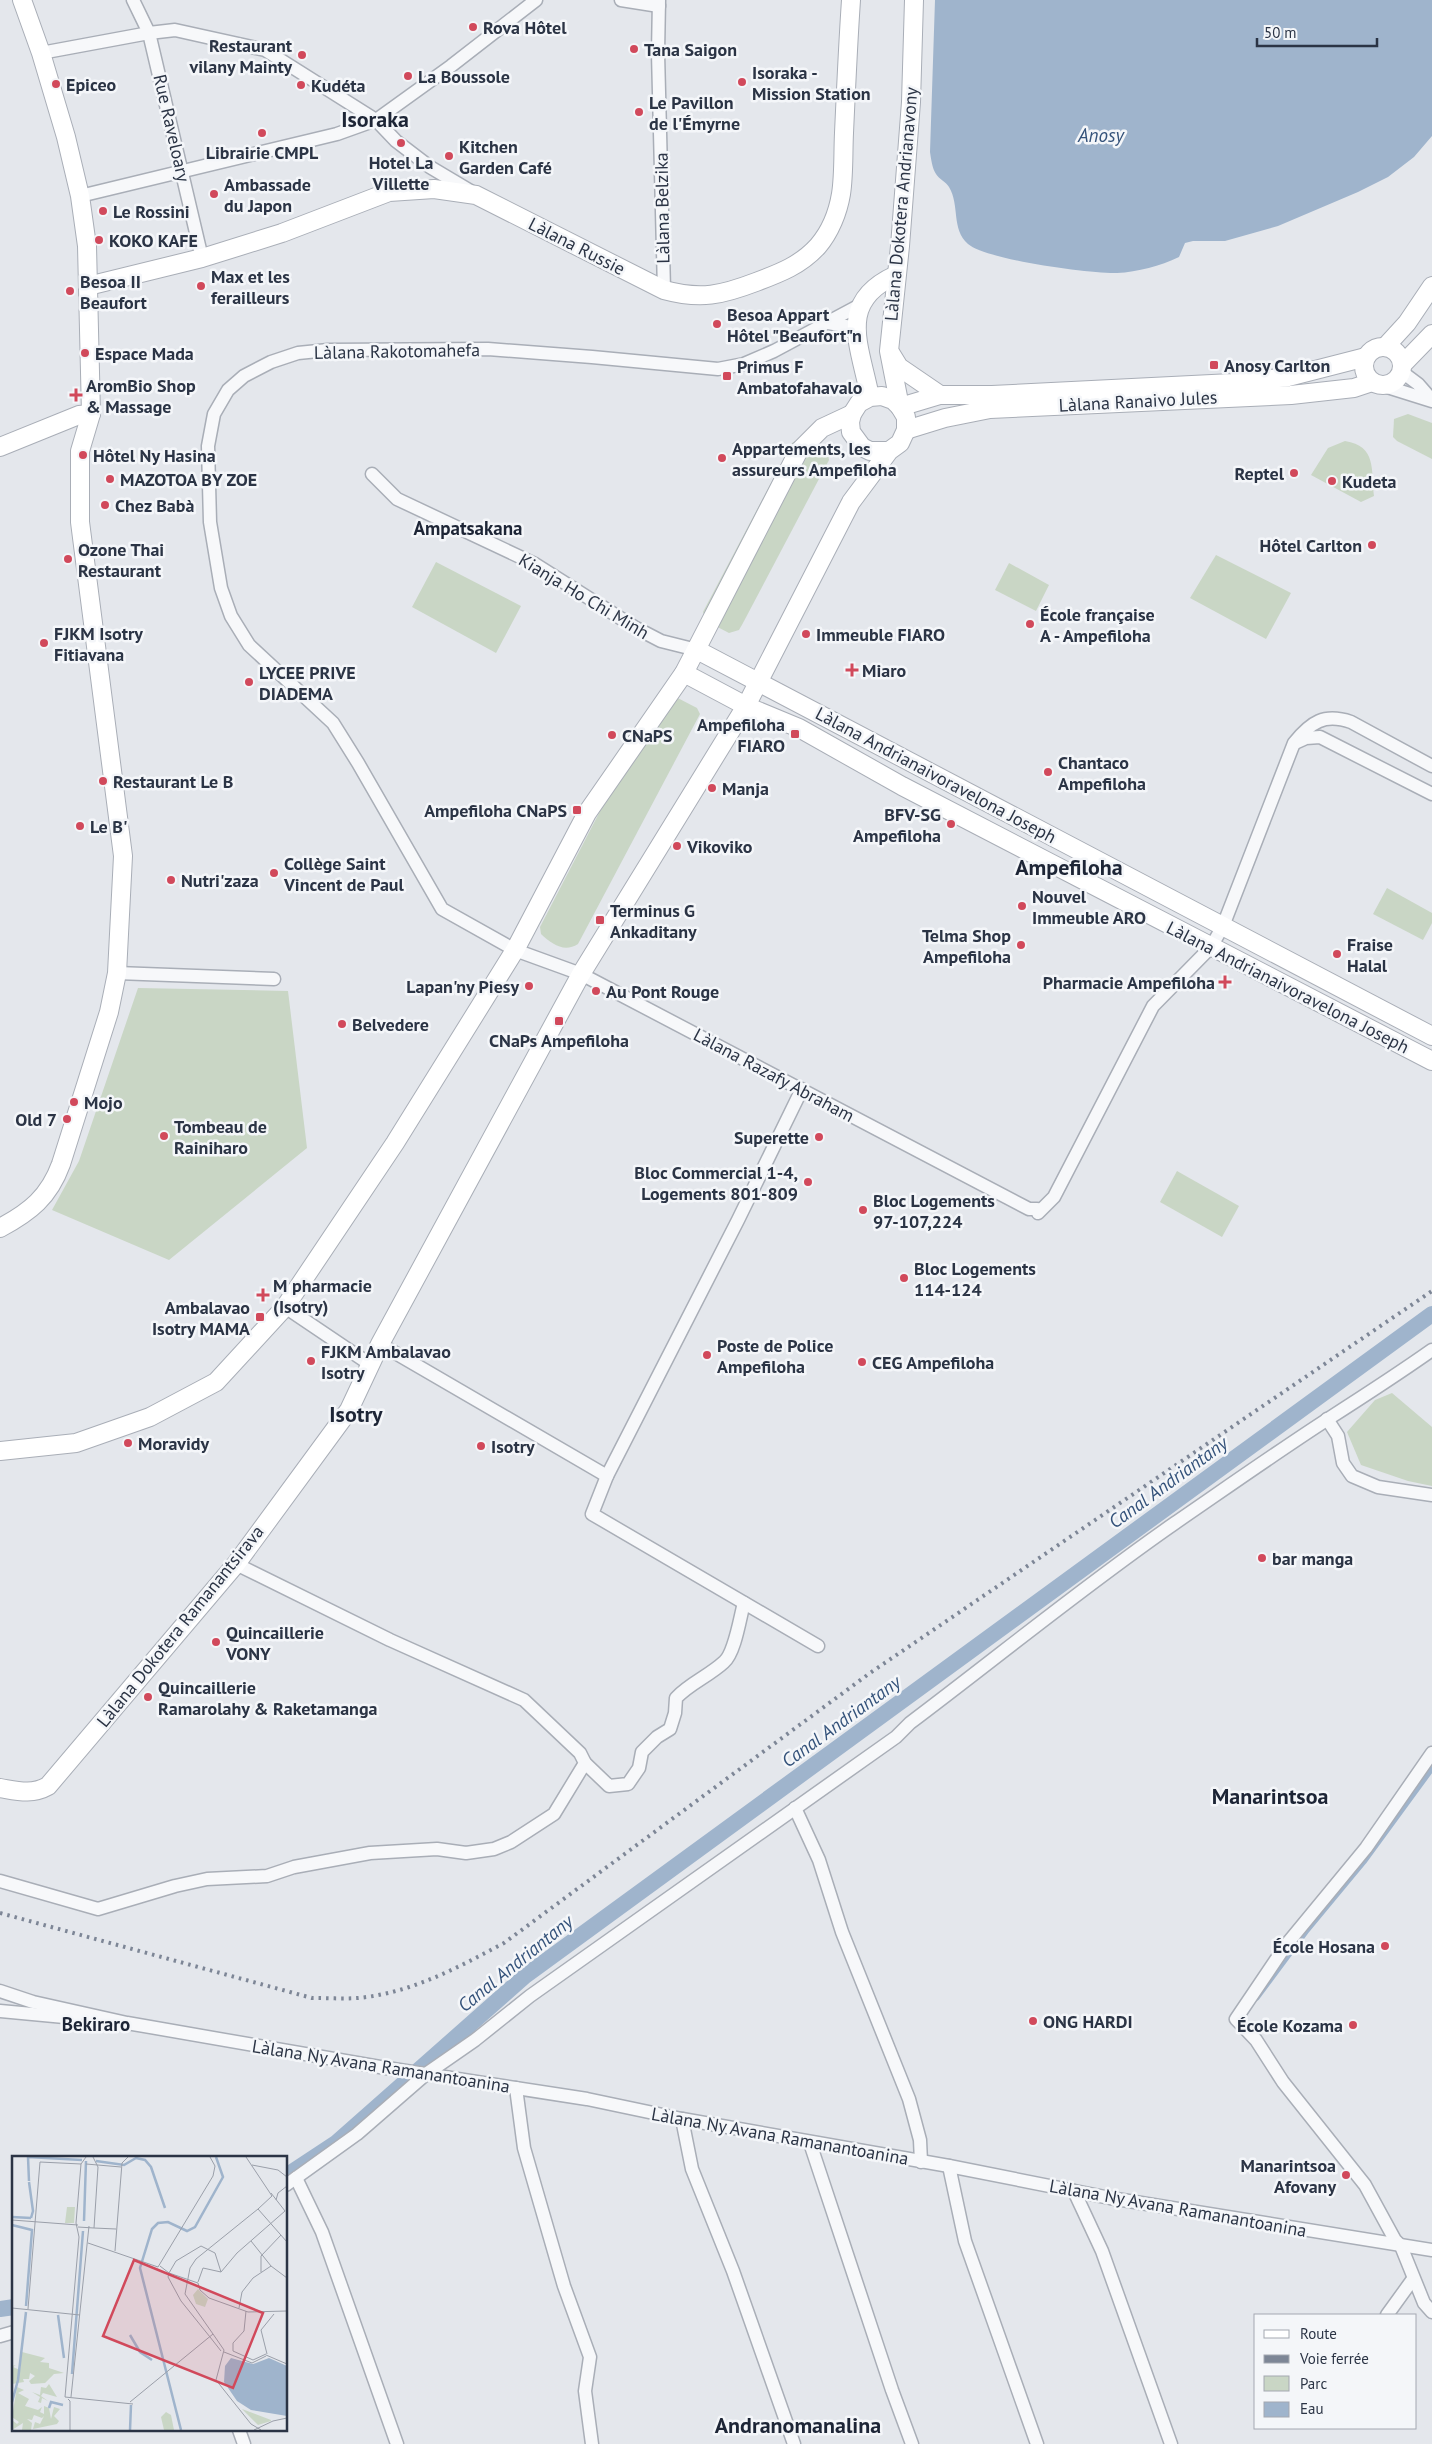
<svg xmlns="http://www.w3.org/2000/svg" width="1432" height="2444" viewBox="0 0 1432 2444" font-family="'PT Sans',sans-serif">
	<rect width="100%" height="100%" fill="#e4e7ec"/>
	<g fill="#c9d6c5">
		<polygon points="1408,414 1432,423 1432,459 1397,441 1393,437 1394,419"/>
		<polygon points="797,440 802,440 828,455 829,460 743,623 739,630 729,633 706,621 703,612 792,443"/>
		<path d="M1345,441C1377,446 1371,470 1374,496L1361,502L1311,475L1328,448Z"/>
		<polygon points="1216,555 1291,593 1266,639 1190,598"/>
		<polygon points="436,562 521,606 496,653 412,607"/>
		<polygon points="1009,563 1049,585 1036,611 995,590"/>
		<path d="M668,693L697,708L700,714L578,944C564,953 552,944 541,934L540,927L611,790Z"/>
		<polygon points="1387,888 1432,913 1432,923 1423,940 1373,914"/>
		<polygon points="138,988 288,991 307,1148 169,1260 52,1210 79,1161"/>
		<polygon points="1177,1171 1239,1206 1222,1237 1160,1202"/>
		<polygon points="1392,1393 1432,1427 1432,1486 1408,1481 1361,1465 1347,1432 1375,1400"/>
	</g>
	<path fill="#9fb4cc" d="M935,0H1432V136L1414,157L1388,177L1358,192L1278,226L1225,241H1193L1185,243L1179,257C1160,266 1138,272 1117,273C1091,274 987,260 968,244C951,229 960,205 949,187C946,182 939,179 936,174C932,168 931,158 930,152Z"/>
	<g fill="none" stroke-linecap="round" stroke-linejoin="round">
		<polyline stroke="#9fb4cc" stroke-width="5" points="1257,1998 1306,1932 1364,1862 1432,1769"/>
		<g stroke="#9fb4cc" stroke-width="16">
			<polyline points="286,2176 336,2143 525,1976 1432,1314"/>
			<polyline points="0,2309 14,2307"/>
		</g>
		<defs>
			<g id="street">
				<polyline points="133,0 149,33 202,258"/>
				<polyline points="621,0 659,6"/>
				<polyline points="659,0 658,53 664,290"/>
				<polyline points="41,53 149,33 175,30 265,50 376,120 396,141 430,167 472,192"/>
				<polyline points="80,196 337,134 376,120 451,66 536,0"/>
				<path d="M860,305L774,351L744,364L718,369L592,357L488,349L328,350L298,353L271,362L244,376L228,390L214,414L208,446L210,522L221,588L231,616L249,645L333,723L358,763L442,909L515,950L581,974L1029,1209H1037L1038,1213L1054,1197L1153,1006L1211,947L1223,926L1294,743C1311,722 1324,713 1351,722L1432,766"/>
				<polyline points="828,323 857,328"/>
				<polyline points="1402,372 1418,384 1432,400"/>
				<polyline points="1381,385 1432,401"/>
				<polyline points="372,474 397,499 535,564 636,628 661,641 697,650"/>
				<polyline points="1295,743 1306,738 1320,737 1432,794"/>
				<polyline points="117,973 274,979"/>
				<polyline points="802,1089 738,1220 607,1476 592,1514 818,1646"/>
				<polyline points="285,1307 371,1365"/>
				<polyline points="380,1344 607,1476"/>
				<polyline points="1327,1419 1338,1436 1343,1463 1352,1476 1378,1487 1432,1495"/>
				<polyline points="1432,1753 1366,1848 1286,1945 1236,2019 1256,2040 1283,2082 1365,2185 1395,2240 1401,2246 1424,2303 1432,2312"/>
				<path d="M585,1763L609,1786L628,1784L639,1768L642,1752L657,1737L670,1729L675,1713L676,1698C690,1683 709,1676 724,1662C735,1653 740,1617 744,1603"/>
				<polyline points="795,1808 819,1860 842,1932 909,2099 920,2140 921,2162"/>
				<polyline points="0,1881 98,1909 175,1886 207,1879 267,1876 294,1867 370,1853 437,1849 466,1853 494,1849 511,1842 554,1814 585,1763 580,1753 524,1700 390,1640 236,1564"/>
				<polyline points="0,1991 33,2002 127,2023 380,2067 587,2099 682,2119 949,2166 1110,2198 1432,2250"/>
				<polyline points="0,2011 75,2018"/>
				<polyline points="516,2088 524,2148 564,2286 590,2357 585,2391 592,2444"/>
				<polyline points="682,2119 692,2169 733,2271 794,2444"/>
				<polyline points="810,2143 892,2390 912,2444"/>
				<polyline points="949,2166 965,2241 1037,2444"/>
				<polyline points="296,2178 322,2232 397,2444"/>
				<path d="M286,2185L357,2134L426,2074L475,2040L530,1996L896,1737L910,1723C999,1656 1084,1586 1175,1523C1226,1488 1277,1452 1328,1419C1364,1396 1398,1374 1432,1350"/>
				<polyline points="1074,2191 1102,2251 1171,2444"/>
				<polyline points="1387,2315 1413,2279"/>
				<polyline points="0,2336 14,2332"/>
				<polyline points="239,2430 244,2444"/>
			</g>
			<g id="secondary">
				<path d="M88,286L202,258L282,233L389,192L434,189L476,195L664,290C701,300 722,295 756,282C780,273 801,265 818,246C830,232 838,212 841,194C844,175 843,153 844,133C846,89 848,44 851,0"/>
				<circle cx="1383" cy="366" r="19"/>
				<polyline points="1385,347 1407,323 1432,286"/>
				<polyline points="891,354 899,367 940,395"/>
				<polyline points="1402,365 1432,334"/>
				<path d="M870,397C860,345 836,302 896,275"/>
				<polyline points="900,407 940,395 992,395 1232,383 1288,377 1366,357"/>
				<polyline points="900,407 889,351 900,246 911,102 914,0"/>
				<polyline points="906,430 945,418 990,409 1291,395 1354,388 1372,382"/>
				<polyline points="0,447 79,415 91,414"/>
				<polyline points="697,650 1432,1036"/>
				<polyline points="684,673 746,706 799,728 902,786 1432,1061"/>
				<path d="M0,1228C30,1212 49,1197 61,1164L109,1012L117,973L123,856L80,522V451L91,414L87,246L80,196L66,137L41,53L22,0"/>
				<polyline points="0,1451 76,1443 150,1417 216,1382 285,1307 395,1143 515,950 587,813 684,673 798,452 822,428 852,414"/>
				<path d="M0,1788C18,1791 32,1795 48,1786L236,1564L349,1410L380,1344L581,974L746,706L851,502L889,451L900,443L906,430V417L900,407L893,400L882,396L870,397L859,403L852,414L850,422L851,432L862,447L870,451H889"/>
			</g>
		</defs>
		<use href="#street" stroke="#a9aeb7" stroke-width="15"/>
		<use href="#secondary" stroke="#a9aeb7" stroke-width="20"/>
		<use href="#street" stroke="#f7f8fa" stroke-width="12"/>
		<use href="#secondary" stroke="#fff" stroke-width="18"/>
		<path stroke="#7d8696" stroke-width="4" stroke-dasharray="2.5 5" stroke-linecap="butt" d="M0,1913L312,1998C327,1998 343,1999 358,1998C411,1993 457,1968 504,1943L870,1673L1432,1291"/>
	</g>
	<g fill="#d1495b" stroke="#f4f6f9" stroke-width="2">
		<circle cx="473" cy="27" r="5"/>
		<circle cx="634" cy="49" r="5"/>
		<circle cx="302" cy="55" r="5"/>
		<circle cx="408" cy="76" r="5"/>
		<circle cx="742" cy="82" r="5"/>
		<circle cx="56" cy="84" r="5"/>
		<circle cx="301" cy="85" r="5"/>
		<circle cx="639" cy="112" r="5"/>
		<circle cx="262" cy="133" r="5"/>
		<circle cx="401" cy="143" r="5"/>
		<circle cx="449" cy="156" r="5"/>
		<circle cx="214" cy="194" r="5"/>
		<circle cx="103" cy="211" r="5"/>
		<circle cx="99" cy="240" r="5"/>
		<circle cx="201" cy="286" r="5"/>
		<circle cx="70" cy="291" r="5"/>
		<circle cx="717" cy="324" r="5"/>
		<circle cx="85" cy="353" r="5"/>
		<rect x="1209" y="360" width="10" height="10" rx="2.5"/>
		<rect x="722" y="371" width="10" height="10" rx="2.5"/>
		<path d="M73.5 387.5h5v5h5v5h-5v5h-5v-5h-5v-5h5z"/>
		<circle cx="83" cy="455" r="5"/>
		<circle cx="722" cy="458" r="5"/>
		<circle cx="1294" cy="473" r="5"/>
		<circle cx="110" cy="479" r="5"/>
		<circle cx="1332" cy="481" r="5"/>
		<circle cx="105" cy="505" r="5"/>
		<circle cx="1372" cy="545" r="5"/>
		<circle cx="68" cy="559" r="5"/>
		<circle cx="1030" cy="624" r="5"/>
		<circle cx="806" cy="634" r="5"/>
		<circle cx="44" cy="643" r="5"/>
		<path d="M849.5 662.5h5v5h5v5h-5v5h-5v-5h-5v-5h5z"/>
		<circle cx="249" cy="682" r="5"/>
		<rect x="790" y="729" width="10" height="10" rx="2.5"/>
		<circle cx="612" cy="735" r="5"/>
		<circle cx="1048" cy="772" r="5"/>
		<circle cx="103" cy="781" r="5"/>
		<circle cx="712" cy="788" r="5"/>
		<rect x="572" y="805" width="10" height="10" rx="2.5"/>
		<circle cx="951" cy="824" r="5"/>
		<circle cx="80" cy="826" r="5"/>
		<circle cx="677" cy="846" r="5"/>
		<circle cx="274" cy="873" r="5"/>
		<circle cx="171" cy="880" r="5"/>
		<circle cx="1022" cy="906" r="5"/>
		<rect x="595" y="915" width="10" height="10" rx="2.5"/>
		<circle cx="1021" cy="945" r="5"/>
		<circle cx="1337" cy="954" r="5"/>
		<path d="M1222.5 974.5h5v5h5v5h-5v5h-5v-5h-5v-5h5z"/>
		<circle cx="529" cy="986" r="5"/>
		<circle cx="596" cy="991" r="5"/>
		<rect x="554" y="1016" width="10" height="10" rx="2.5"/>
		<circle cx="342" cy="1024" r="5"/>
		<circle cx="74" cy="1102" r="5"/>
		<circle cx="67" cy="1119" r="5"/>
		<circle cx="164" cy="1136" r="5"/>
		<circle cx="819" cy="1137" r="5"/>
		<circle cx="808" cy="1182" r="5"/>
		<circle cx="863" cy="1210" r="5"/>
		<circle cx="904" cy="1278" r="5"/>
		<path d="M260.5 1287.5h5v5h5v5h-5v5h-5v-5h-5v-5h5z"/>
		<rect x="255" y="1312" width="10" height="10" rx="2.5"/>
		<circle cx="707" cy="1355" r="5"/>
		<circle cx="311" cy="1361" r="5"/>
		<circle cx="862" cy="1362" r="5"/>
		<circle cx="128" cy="1443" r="5"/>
		<circle cx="481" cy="1446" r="5"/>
		<circle cx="1262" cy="1558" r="5"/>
		<circle cx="216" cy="1642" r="5"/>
		<circle cx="148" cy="1697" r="5"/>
		<circle cx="1385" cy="1946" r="5"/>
		<circle cx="1033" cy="2021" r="5"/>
		<circle cx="1353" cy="2025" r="5"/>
		<circle cx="1346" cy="2175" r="5"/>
	</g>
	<g text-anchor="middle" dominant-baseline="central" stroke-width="5" stroke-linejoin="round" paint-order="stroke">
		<g font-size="18" font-weight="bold" fill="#2b3445" stroke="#f4f6f9" text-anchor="start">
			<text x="483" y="27">Rova Hôtel</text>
			<text x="292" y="45" text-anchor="end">Restaurant<tspan x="292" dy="21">vilany Mainty</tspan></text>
			<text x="644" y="49">Tana Saigon</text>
			<text x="752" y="72">Isoraka -<tspan x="752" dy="21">Mission Station</tspan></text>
			<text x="418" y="76">La Boussole</text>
			<text x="66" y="84">Epiceo</text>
			<text x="311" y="85">Kudéta</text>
			<text x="649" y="102">Le Pavillon<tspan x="649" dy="21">de l'Émyrne</tspan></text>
			<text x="459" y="146">Kitchen<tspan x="459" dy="21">Garden Café</tspan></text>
			<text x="262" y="152" text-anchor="middle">Librairie CMPL</text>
			<text x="401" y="162" text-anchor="middle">Hotel La<tspan x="401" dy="21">Villette</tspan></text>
			<text x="224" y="184">Ambassade<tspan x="224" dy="21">du Japon</tspan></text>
			<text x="113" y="211">Le Rossini</text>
			<text x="109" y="240">KOKO KAFE</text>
			<text x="211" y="276">Max et les<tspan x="211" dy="21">ferailleurs</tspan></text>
			<text x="80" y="281">Besoa II<tspan x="80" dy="21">Beaufort</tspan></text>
			<text x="727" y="314">Besoa Appart<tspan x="727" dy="21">Hôtel "Beaufort"n</tspan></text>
			<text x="95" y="353">Espace Mada</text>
			<text x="1224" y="365">Anosy Carlton</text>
			<text x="737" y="366">Primus F<tspan x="737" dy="21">Ambatofahavalo</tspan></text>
			<text x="86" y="385">AromBio Shop<tspan x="86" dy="21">&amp; Massage</tspan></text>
			<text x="732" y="448">Appartements, les<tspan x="732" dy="21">assureurs Ampefiloha</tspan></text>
			<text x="93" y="455">Hôtel Ny Hasina</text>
			<text x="1284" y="473" text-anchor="end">Reptel</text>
			<text x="120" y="479">MAZOTOA BY ZOE</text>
			<text x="1342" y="481">Kudeta</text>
			<text x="115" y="505">Chez Babà</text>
			<text x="1362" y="545" text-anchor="end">Hôtel Carlton</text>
			<text x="78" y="549">Ozone Thai<tspan x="78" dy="21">Restaurant</tspan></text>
			<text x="1040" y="614">École française<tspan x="1040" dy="21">A - Ampefiloha</tspan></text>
			<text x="54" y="633">FJKM Isotry<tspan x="54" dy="21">Fitiavana</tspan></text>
			<text x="816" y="634">Immeuble FIARO</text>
			<text x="862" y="670">Miaro</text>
			<text x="259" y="672">LYCEE PRIVE<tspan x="259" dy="21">DIADEMA</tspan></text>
			<text x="785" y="724" text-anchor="end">Ampefiloha<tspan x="785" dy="21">FIARO</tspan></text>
			<text x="622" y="735">CNaPS</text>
			<text x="1058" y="762">Chantaco<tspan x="1058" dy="21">Ampefiloha</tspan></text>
			<text x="113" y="781">Restaurant Le B</text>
			<text x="722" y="788">Manja</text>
			<text x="567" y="810" text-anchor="end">Ampefiloha CNaPS</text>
			<text x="941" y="814" text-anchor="end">BFV-SG<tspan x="941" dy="21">Ampefiloha</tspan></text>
			<text x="90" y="826">Le B'</text>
			<text x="687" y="846">Vikoviko</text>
			<text x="284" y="863">Collège Saint<tspan x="284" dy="21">Vincent de Paul</tspan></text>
			<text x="181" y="880">Nutri'zaza</text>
			<text x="1032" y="896">Nouvel<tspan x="1032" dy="21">Immeuble ARO</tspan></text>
			<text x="610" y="910">Terminus G<tspan x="610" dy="21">Ankaditany</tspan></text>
			<text x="1011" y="935" text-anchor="end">Telma Shop<tspan x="1011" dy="21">Ampefiloha</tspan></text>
			<text x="1347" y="944">Fraise<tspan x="1347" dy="21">Halal</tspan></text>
			<text x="1215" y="982" text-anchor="end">Pharmacie Ampefiloha</text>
			<text x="519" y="986" text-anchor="end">Lapan'ny Piesy</text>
			<text x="606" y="991">Au Pont Rouge</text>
			<text x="352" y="1024">Belvedere</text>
			<text x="559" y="1040" text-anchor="middle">CNaPs Ampefiloha</text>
			<text x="84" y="1102">Mojo</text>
			<text x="57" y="1119" text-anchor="end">Old 7</text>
			<text x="174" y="1126">Tombeau de<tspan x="174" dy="21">Rainiharo</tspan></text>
			<text x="809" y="1137" text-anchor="end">Superette</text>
			<text x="798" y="1172" text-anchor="end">Bloc Commercial 1-4,<tspan x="798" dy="21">Logements 801-809</tspan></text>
			<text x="873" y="1200">Bloc Logements<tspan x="873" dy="21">97-107,224</tspan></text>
			<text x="914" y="1268">Bloc Logements<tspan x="914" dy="21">114-124</tspan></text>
			<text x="273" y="1285">M pharmacie<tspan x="273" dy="21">(Isotry)</tspan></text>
			<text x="250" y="1307" text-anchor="end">Ambalavao<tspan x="250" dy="21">Isotry MAMA</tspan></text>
			<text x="717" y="1345">Poste de Police<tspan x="717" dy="21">Ampefiloha</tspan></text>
			<text x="321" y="1351">FJKM Ambalavao<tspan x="321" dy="21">Isotry</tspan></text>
			<text x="872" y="1362">CEG Ampefiloha</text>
			<text x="138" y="1443">Moravidy</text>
			<text x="491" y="1446">Isotry</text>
			<text x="1272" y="1558">bar manga</text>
			<text x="226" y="1632">Quincaillerie<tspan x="226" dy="21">VONY</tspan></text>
			<text x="158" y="1687">Quincaillerie<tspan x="158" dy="21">Ramarolahy &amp; Raketamanga</tspan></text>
			<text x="1375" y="1946" text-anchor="end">École Hosana</text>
			<text x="1043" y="2021">ONG HARDI</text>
			<text x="1343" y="2025" text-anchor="end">École Kozama</text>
			<text x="1336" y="2165" text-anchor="end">Manarintsoa<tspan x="1336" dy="21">Afovany</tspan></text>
		</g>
		<g font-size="18" fill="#2b3445" stroke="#f4f6f9">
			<text transform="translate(172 128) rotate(77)">Rue Raveloary</text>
			<text transform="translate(901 204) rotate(-85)">Làlana Dokotera Andrianavony</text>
			<text transform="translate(662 208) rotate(-91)">Làlana Belzika</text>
			<text transform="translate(577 246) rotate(27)">Làlana Russie</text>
			<text transform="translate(397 351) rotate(-1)">Làlana Rakotomahefa</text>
			<text transform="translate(1138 401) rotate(-3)">Làlana Ranaivo Jules</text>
			<text transform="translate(584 596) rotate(31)">Kianja Ho Chi Minh</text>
			<text transform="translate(936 775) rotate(28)">Làlana Andrianaivoravelona Joseph</text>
			<text transform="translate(1288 987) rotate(27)">Làlana Andrianaivoravelona Joseph</text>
			<text transform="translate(774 1075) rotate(28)">Làlana Razafy Abraham</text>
			<text transform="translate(180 1626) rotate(-51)">Làlana Dokotera Ramanantsirava</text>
			<text transform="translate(381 2066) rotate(9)">Làlana Ny Avana Ramanantoanina</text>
			<text transform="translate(780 2136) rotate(10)">Làlana Ny Avana Ramanantoanina</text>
			<text transform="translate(1178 2208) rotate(10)">Làlana Ny Avana Ramanantoanina</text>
		</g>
		<g font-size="19" font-style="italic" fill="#34527a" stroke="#f4f6f9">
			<text x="1101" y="135">Anosy</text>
			<text transform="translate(1168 1482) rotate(-36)">Canal Andriantany</text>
			<text transform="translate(841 1721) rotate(-36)">Canal Andriantany</text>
			<text transform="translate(515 1963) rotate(-39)">Canal Andriantany</text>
		</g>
		<g font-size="19" font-weight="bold" fill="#1d2536" stroke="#f4f6f9">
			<text x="468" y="528">Ampatsakana</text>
			<text x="96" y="2024">Bekiraro</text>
		</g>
		<g font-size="22" font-weight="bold" fill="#1d2536" stroke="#f4f6f9">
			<text x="375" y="119">Isoraka</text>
			<text x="1069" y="867">Ampefiloha</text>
			<text x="356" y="1414">Isotry</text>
			<text x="1270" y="1796">Manarintsoa</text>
			<text x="798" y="2425">Andranomanalina</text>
		</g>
	</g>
	<g transform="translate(12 2156)">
		<rect width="275" height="275" fill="#e4e7ec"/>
		<path d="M55,51H63L62,67H53ZM186,133L196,143L193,151L184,148L181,139ZM10,196L33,202L28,206L37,207V212L52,217L42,218L33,227L19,228L17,225L23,220L18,217L17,223H11L12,226L0,228V210L4,209L1,211L8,214ZM37,228L45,241L31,237L29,240L36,245L30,242L29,247L26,246L28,241L20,236L28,239L29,231L34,232ZM5,231L12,234L6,237L17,243L13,250L26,254L30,251L28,256L32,258V250L37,252L39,263L42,251L48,253L42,260L47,265L45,268L21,273L23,266L28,268L32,260L30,262L22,259L20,264L15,263L20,267L19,274H10L11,267L0,274V264L5,268L7,266L0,261ZM230,253L259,264V265L246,269ZM154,256L159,259L162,274H152L149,261Z" fill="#c9d6c5"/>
		<path d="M219,202L241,208L257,202L275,210V260L239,254L225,245L212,226L213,210Z" fill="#9fb4cc"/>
		<path fill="none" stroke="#9fb4cc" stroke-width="2.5" d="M84,5L112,9L124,2L133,4L139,11L153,52M17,25L16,1L70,4M17,26L21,55L19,62M0,61L19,62M72,65L74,5M0,69L20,74L14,150M46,159L52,202M118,179L128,196L140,204M60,218L71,75M0,246L6,224L14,156M37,252L39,246L51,249M165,258L169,274M118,274L119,249M169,274L128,112L140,73L146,67L156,66L175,75L183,71L211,21L204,1"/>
		<path fill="none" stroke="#9a9fa9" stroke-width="1" d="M74,1L69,8L64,67L67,81L53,241L121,248M234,1L260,40L246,53L275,86M74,8L109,11M240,9L266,14L275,21M259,37L273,55M264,44L266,37L275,30M0,64L66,69M66,71L82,72L86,11L81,1M82,72L104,73M239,85L259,110L275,122M76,87L146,111L201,20L203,10L198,1M103,95L110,7L116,1M148,110L157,117L186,127M209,116L225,97L273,55M249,116V100L269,79M157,117L164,105L189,90L203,97L209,116M157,117L156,121L169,145L198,181M186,126L191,112L209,116M186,127L188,134L197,142L236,156L275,155M0,152L68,159M227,152L230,136L241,122L259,110M16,153L28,6L69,8M234,155L232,175L221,187V195L241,204L254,198M201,178L173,138L178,112L184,103L246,53M198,181L209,195M212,196L240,207L254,200M255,198L249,174L262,158M254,199L275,208M59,241L77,70M56,243L58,245V274M118,246L201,178L212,194L204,224L239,268L249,274M242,274L261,265L275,262"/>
		<path fill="#d1495b" fill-opacity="0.15" stroke="#d1495b" stroke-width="2.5" d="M122,104L251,157L221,232L91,180Z"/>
		<rect width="275" height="275" fill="none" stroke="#2b3445" stroke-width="2.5"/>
	</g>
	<rect x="1254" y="2314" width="162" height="115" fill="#f4f6f9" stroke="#a4a8b1"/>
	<rect x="1264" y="2330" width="25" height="8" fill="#ffffff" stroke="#a4a8b1"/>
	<text x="1300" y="2339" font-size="15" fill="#2b3445">Route</text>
	<rect x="1264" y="2355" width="25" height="8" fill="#7d8696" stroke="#a4a8b1"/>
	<text x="1300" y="2364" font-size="15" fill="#2b3445">Voie ferrée</text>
	<rect x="1264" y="2376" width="25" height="15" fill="#c9d6c5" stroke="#a4a8b1"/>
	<text x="1300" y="2389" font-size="15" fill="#2b3445">Parc</text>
	<rect x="1264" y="2402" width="25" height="15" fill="#9fb4cc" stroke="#a4a8b1"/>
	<text x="1300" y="2414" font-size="15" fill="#2b3445">Eau</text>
	<path d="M1257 38v8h120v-8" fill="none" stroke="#2b3445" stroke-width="2.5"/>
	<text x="1264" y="38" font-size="15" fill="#2b3445" stroke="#f4f6f9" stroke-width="4" paint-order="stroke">50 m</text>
</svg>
